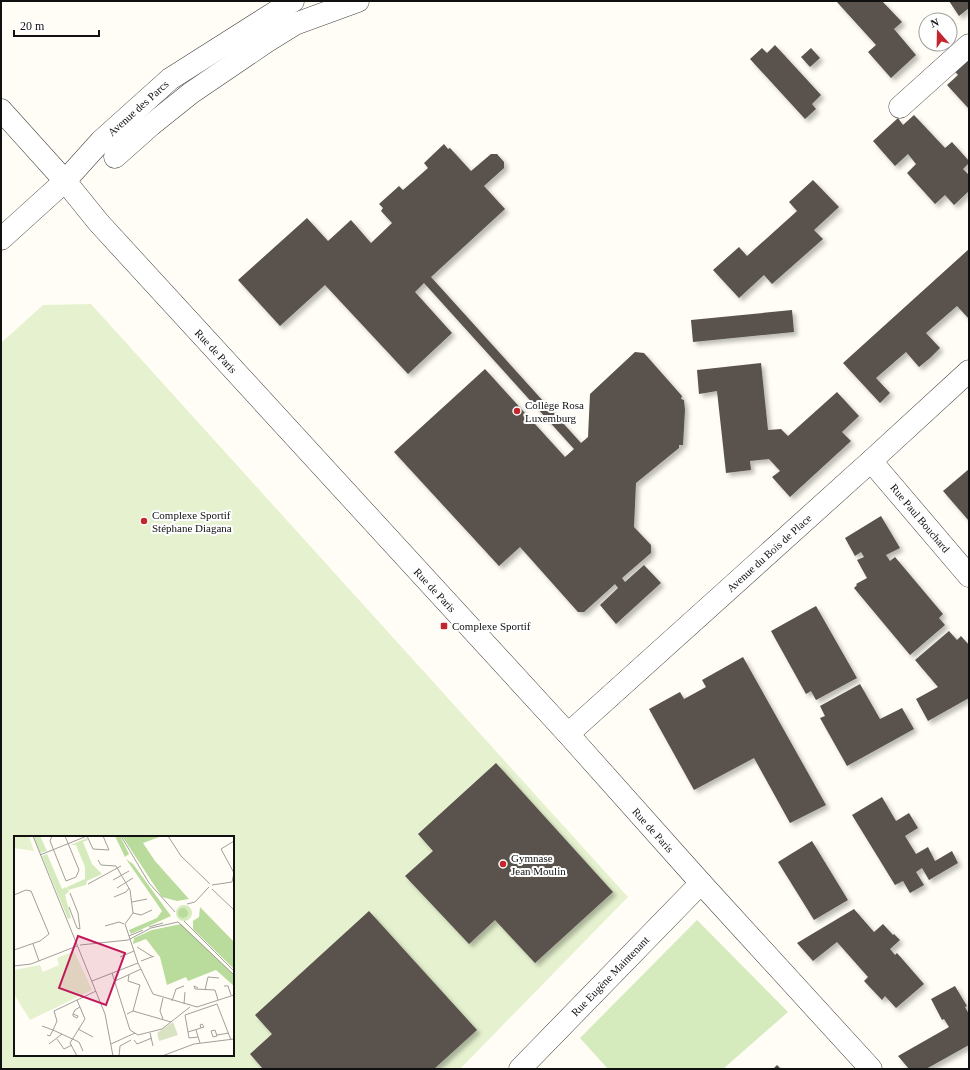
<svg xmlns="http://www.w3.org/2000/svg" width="970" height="1070" viewBox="0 0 970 1070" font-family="'Times New Roman',serif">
	<defs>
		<filter id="shadow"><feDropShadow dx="3.5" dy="3.5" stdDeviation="2" flood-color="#0004"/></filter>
	</defs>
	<rect width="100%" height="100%" fill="#fffdf5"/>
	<polygon fill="#d5ebbd" points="697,920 788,1012 723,1069 608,1069 580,1038"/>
	<path fill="#e6f2cf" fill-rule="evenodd" d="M91,304L628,897L460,1069H1V343L43,305ZM15,837H233V1055H15Z"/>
	<g fill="#5a524d" filter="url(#shadow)">
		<polygon points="836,1 882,1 902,22 894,29 916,55 891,78 868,52 876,45"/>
		<polygon points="949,1 969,1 969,8 959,16"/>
		<polygon points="775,45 821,95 812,104 816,109 805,119 750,59 762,48 767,53"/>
		<polygon points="811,48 820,58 810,67 801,57"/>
		<polygon points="969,53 969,109 947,85 958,75 952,68"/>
		<polygon points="914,115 945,148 952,142 969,161 969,163 963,169 969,175 969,191 954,205 945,195 935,204 907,173 916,164 908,154 895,166 873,141 898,118 903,125"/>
		<polygon points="444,144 448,149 450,148 471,171 491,154 497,154 504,162 504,168 484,186 505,209 431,277 581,443 588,437 590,394 635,352 644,353 682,396 681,399 684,400 685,410 683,445 679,445 679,448 636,483 634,527 651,545 651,553 622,578 625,582 644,565 661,583 616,624 600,605 618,588 615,584 584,612 578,612 520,547 499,566 394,452 485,369 565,457 574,449 424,283 415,292 452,333 408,374 325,285 280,326 238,280 307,218 328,241 351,220 371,243 392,223 381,211 383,208 379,204 399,186 403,190 428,168 424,163"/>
		<polygon points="813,180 839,207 814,230 823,239 772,284 764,275 739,298 713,270 739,247 747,256 797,211 789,202"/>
		<polygon points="969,249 969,319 957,306 926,333 940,348 930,358 919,367 906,352 876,378 890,393 880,403 843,363"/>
		<polygon points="792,310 794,332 693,342 691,320"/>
		<polygon points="761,363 768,430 781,429 788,436 837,392 859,416 842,432 851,441 790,497 772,477 780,471 769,459 750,461 751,470 726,473 717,391 699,394 697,370"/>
		<polygon points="969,469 969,521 943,491"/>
		<polygon points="881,516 900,548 886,555 890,561 895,557 943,614 939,618 945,625 910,655 854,588 857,585 856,584 867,578 857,560 864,557 861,552 855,556 845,538"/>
		<polygon points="816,606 857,678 816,700 811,691 806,694 771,631"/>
		<polygon points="949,631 957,640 961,636 969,645 969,698 928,721 916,699 938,687 915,660"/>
		<polygon points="743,657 826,805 790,823 754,758 694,790 649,709 680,692 684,699 706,687 702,680"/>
		<polygon points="860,684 880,719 902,708 914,729 847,766 820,718 825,716 820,706"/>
		<polygon points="496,763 613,892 535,963 495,920 469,944 405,876 433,851 418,834"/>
		<polygon points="882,797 896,821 909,813 918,828 905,836 916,854 928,847 935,861 952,851 958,863 929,880 922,868 916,872 924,885 910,893 903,881 895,885 852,815"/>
		<polygon points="812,841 848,900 814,920 778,862"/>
		<polygon points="854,909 874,932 883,924 893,935 894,934 900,940 890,949 895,955 897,953 924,984 896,1008 885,996 882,1000 864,981 868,977 837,942 813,961 797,943"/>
		<polygon points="369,911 477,1030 434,1069 263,1069 250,1054 272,1034 255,1015"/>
		<polygon points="955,986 967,1006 965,1007 969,1014 969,1045 926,1069 909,1069 898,1056 949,1027 944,1019 942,1020 931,999"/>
		<polygon points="777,1065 781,1069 773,1069"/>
	</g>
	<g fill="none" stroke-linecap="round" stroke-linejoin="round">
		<defs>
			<g id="minor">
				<polyline points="900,107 969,45"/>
				<polyline points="115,157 151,125 191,93 266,42 295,24 358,1"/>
				<polyline points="65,181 101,141 170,79 293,1"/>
				<polyline points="871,461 969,576"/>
				<polyline points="568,734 871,461 969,371"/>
				<polyline points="520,1069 701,883"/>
			</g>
			<g id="tertiary">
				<polyline points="1,110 65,181 99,223 568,734 701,883 871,1069"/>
				<polyline points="1,239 65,181"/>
			</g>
		</defs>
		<use href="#minor" stroke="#444" stroke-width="23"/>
		<use href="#tertiary" stroke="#444" stroke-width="23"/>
		<use href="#minor" stroke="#fff" stroke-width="22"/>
		<use href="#tertiary" stroke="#fff" stroke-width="22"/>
	</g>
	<g fill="#c4262e" stroke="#fff" stroke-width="1.5">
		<circle cx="517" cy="411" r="4"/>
		<circle cx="144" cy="521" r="4"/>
		<rect x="440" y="622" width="8" height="8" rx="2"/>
		<circle cx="503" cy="864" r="4"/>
	</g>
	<g text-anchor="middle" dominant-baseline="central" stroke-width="4" stroke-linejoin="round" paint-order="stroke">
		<g font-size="11" fill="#111" stroke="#fff">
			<text transform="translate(138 108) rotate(-42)">Avenue des Parcs</text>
			<text transform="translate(216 351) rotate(47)">Rue de Paris</text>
			<text transform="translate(920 518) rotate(50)">Rue Paul Bouchard</text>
			<text transform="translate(769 553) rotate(-42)">Avenue du Bois de Place</text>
			<text transform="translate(435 590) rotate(47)">Rue de Paris</text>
			<text transform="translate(653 830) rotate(48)">Rue de Paris</text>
			<text transform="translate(610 976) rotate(-46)">Rue Eugène Maintenant</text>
		</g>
		<g font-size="11" fill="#111" stroke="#fff" text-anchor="start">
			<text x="525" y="405">Collège Rosa<tspan x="525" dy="13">Luxemburg</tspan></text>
			<text x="152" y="515">Complexe Sportif<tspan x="152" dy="13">Stéphane Diagana</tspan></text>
			<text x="452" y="626">Complexe Sportif</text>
			<text x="511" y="858">Gymnase<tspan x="511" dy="13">Jean Moulin</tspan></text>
		</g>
	</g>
	<g transform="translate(14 836)">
		<rect width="220" height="220" fill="#fffdf5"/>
		<path d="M19,0H26L33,15L26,17ZM73,2L74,4L69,6L78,28L88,38L73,45L72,49L54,54L53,51L71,43V31L62,9H57ZM33,18L48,53L52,51L55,55L51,59L57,82L54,83L28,20ZM162 77a8 8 0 1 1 16 0a8 8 0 1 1-16 0Z" fill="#d5ebbd"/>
		<path d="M101,0H106L115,18L111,21ZM108,0H148L129,7L141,25L175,63L163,65L148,61ZM112,23L119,28L157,80L117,98L115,94L143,82L148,75ZM186,71L220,106V133L179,93V85L185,81ZM164 77a5 5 0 1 1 10 0a5 5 0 1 1-10 0ZM167,88L220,139V150L202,134L174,145L172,141L153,149L146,121L132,103L119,108L120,102L138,94Z" fill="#b9dc9c"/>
		<path d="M159,186L164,199L145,205L143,197Z" fill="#d9e3c4"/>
		<path d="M0,0H15L20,15L0,12ZM60,115L78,154L16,184L0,158V134L26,129L29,136L45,129L43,122Z" fill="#e6f2cf"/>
		<path fill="none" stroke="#a09f9a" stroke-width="1" d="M19,0L91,178L99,220M38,0L36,5L52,45L62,41L65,34L51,0M73,0L79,13L95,14L89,0M107,0L135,47L161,76M154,0L167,20L196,48M26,19L73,0M84,24L87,29L102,30L116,54L119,77L111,88L124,127L139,158L183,171L220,159M99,44L115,35M74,48L107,30M198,49L218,46L220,37L207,13L220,5M103,52L119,42M198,53L220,74M0,59L12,54L17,55L35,98L26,105L0,114M100,61L112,56L115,52M118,66L133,63M173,68L181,66L195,51M55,71L63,92L66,93L64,77L56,57M119,77L127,79L138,74M170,85L220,135M91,90L105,86L110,88M135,91L149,87M115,100L129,94M19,108L25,125M66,109L114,104L137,92L164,86L220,139M123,111L139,121M106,121L120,115M127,125L140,120M0,130L17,128L63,110M98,137L116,194L124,199L148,193L176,171M115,139L114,145L126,149L119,175M78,145L124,127M101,145L127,133M210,150H214L217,159M184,152L180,150L181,153L201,154L204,164M191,154L194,141L205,142M158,165L162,153L170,150M170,168L171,156M59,178L64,180L63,182L59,180V178L61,174L66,171M113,178L119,175L157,186M149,183L146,175L149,162M188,188L190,191L187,192L186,189ZM28,190L39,194L43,185L40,175L82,155M64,193L79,201M182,194L186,207M201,194L203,200L199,201L197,195ZM174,196L187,192M136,197L139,210M33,199L36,200L39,194L65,206L69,215M203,199L215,197M184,201L175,202L171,179L203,168L217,204M43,203L50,213L58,209M120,204L123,208L138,202M35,208L48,198M97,208L121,197M63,220L56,207L71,183L63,164M105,220L106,210L117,204M148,220L180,208L220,203"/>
		<path fill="#c2185b" fill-opacity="0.15" stroke="#c2185b" stroke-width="2" d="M64,100L111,117L92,169L45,152Z"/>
		<rect width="220" height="220" fill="none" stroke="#111" stroke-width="2"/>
	</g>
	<rect width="970" height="1070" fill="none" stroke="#111111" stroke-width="4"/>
	<g transform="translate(938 32) rotate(340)"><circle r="19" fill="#ffffff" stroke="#a0a0a0"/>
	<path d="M0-3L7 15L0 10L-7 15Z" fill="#c4262e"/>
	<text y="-6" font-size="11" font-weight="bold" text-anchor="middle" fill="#111111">N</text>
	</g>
	<path d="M14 30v6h85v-6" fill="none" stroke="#111111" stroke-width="2"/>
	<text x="20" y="30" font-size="12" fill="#111111" stroke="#ffffff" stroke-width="3" paint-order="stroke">20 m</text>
</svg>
